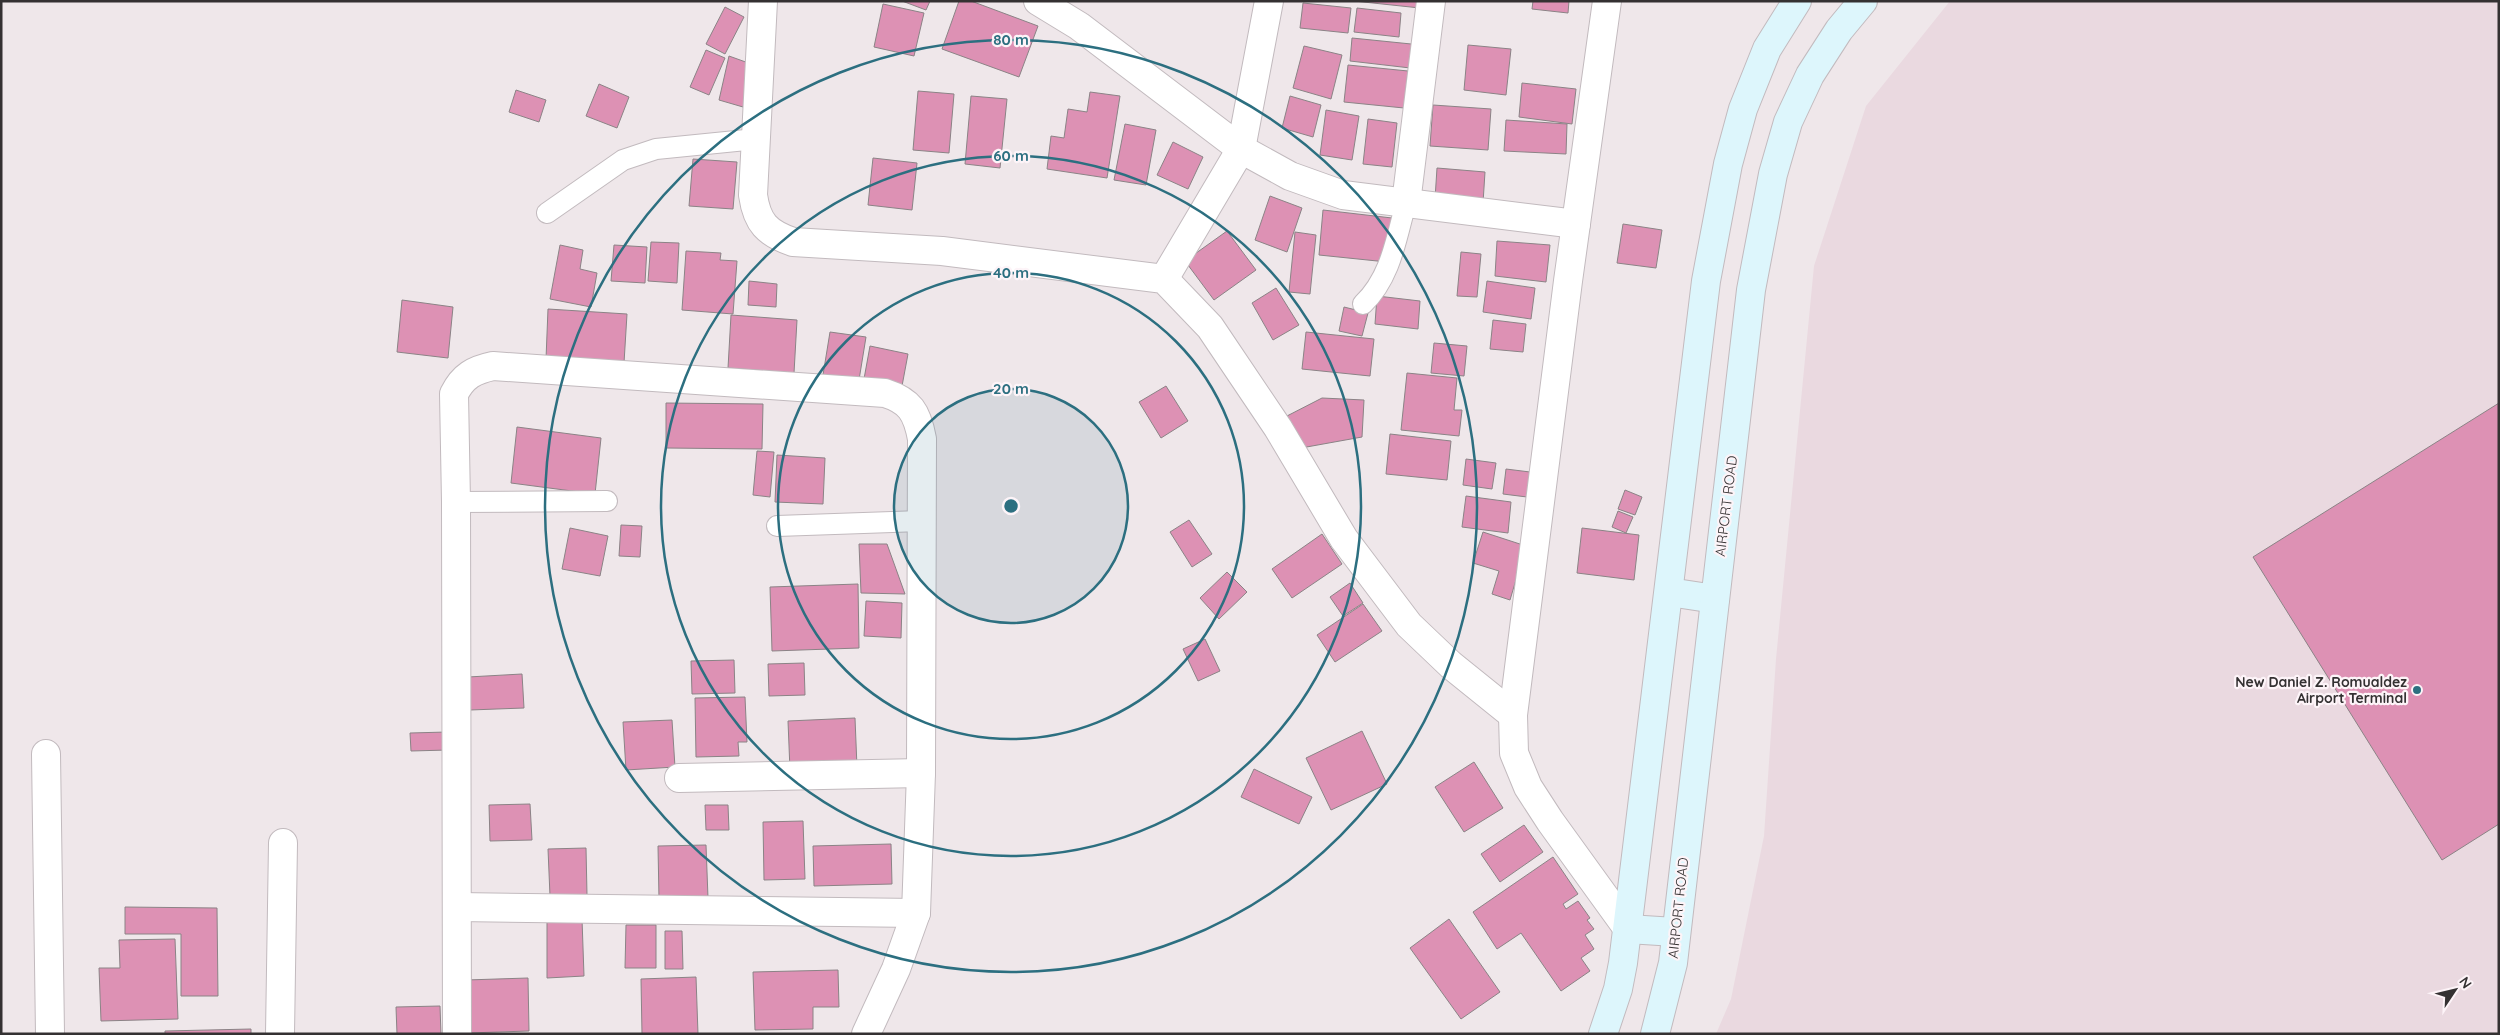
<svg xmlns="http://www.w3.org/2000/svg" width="2500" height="1035" viewBox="0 0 2500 1035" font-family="Quicksand,sans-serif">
	<rect width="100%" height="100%" fill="#efe7ea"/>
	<polygon fill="#ead9e0" points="1950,1 2499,1 2499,1034 1716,1034 1731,999 1764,836 1776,659 1814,266 1866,106"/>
	<g fill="#dd91b4" stroke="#8b8386">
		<polygon points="902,1 930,1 926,10"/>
		<polygon points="959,1 971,1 1038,26 1019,77 942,49"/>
		<polygon points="1354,1 1421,1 1420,8"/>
		<polygon points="1533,1 1569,1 1568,13 1532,9"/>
		<polygon points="1303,3 1351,8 1348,33 1300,28"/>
		<polygon points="883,4 924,13 914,56 874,47"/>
		<polygon points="725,7 744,17 725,54 706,44"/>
		<polygon points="1357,8 1401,13 1399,37 1354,32"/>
		<polygon points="1352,38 1421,45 1419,69 1350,61"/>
		<polygon points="1468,45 1511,49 1506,95 1464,90"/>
		<polygon points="1304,46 1342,55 1331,99 1293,88"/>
		<polygon points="706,50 725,58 709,95 690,87"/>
		<polygon points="729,56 754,65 743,107 719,100"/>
		<polygon points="1348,65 1408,71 1404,108 1344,102"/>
		<polygon points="1522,83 1576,89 1572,124 1519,117"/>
		<polygon points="599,84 629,97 617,128 586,116"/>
		<polygon points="516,90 546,100 539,122 509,112"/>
		<polygon points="918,91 954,94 949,153 913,150"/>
		<polygon points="1090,92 1120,96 1107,178 1047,169 1051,136 1064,138 1068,109 1087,112"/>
		<polygon points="971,96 1007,99 1000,168 965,164"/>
		<polygon points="1290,96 1321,105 1313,137 1282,128"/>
		<polygon points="1433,105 1491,109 1488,150 1430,146"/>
		<polygon points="1326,110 1359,116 1352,160 1320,155"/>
		<polygon points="1368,119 1397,123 1392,167 1363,164"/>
		<polygon points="1506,120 1567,124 1566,154 1504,151"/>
		<polygon points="1125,124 1156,130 1146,185 1114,180"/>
		<polygon points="1173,142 1203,157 1188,189 1157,175"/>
		<polygon points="873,158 917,163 912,210 868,205"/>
		<polygon points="693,159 737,162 733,209 689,206"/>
		<polygon points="1437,168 1485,172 1483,203 1435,199"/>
		<polygon points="1270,196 1302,208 1287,252 1255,240"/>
		<polygon points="1323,210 1392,218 1387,262 1319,255"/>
		<polygon points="1623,224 1662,230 1656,268 1617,263"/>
		<polygon points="1227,231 1256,270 1214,300 1185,261"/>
		<polygon points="1295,232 1316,235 1310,294 1289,292"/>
		<polygon points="1497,241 1550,245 1546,282 1495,276"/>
		<polygon points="651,242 679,243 677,283 648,281"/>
		<polygon points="560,245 583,250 580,269 597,273 591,307 550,299"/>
		<polygon points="614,245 647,247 645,283 611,281"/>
		<polygon points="686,251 721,253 720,260 737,261 733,314 682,310"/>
		<polygon points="1461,252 1481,254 1477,297 1457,296"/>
		<polygon points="749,281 777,284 776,307 748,305"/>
		<polygon points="1487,281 1535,288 1531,319 1483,312"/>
		<polygon points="1276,288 1299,325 1273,340 1252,303"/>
		<polygon points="1377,296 1420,301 1418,329 1375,324"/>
		<polygon points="402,300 453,307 448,358 397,352"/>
		<polygon points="1344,307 1368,313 1362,336 1339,331"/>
		<polygon points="548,309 627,314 624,363 546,359"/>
		<polygon points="731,315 797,320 794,373 728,368"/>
		<polygon points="1493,320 1526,324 1523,352 1490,349"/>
		<polygon points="830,332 866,337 859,380 823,375"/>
		<polygon points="1306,332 1374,339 1370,376 1302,369"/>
		<polygon points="1434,343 1467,346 1464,376 1431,373"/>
		<polygon points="870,346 908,354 902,386 864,379"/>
		<polygon points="1407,373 1457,378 1454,410 1462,410 1459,436 1401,430"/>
		<polygon points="1166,386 1188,421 1161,438 1139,402"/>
		<polygon points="1322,398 1364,400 1362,437 1301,448 1285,417"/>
		<polygon points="666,403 763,404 762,449 666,448"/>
		<polygon points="2499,403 2499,824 2442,860 2253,557"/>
		<polygon points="517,427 601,438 595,494 511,483"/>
		<polygon points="1390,434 1451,441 1447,480 1386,474"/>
		<polygon points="757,451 774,452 770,497 753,495"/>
		<polygon points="777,455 825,458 823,504 775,502"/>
		<polygon points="1466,459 1496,463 1492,489 1463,485"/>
		<polygon points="1506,469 1530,472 1527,497 1503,494"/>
		<polygon points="1625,490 1642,497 1635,515 1618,509"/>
		<polygon points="1466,496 1511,502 1508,533 1462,527"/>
		<polygon points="1618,511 1633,517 1626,533 1612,527"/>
		<polygon points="1189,520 1212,554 1192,567 1170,532"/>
		<polygon points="621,525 642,526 640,557 619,556"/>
		<polygon points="570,528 608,536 600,576 562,569"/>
		<polygon points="1582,528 1639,535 1634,580 1577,573"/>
		<polygon points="1483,532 1526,546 1510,600 1492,594 1499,571 1473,563"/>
		<polygon points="1322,534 1342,564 1292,598 1272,569"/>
		<polygon points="859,544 887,544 905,594 861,593"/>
		<polygon points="1227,572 1247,592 1219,619 1200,598"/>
		<polygon points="1350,583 1363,603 1343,616 1330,597"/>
		<polygon points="858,584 859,648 772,651 770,587"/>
		<polygon points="866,601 902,603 901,638 864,636"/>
		<polygon points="1363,604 1382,631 1335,662 1317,635"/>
		<polygon points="1205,639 1220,671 1198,681 1183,649"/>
		<polygon points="734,660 735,693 692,694 691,661"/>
		<polygon points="804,663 805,695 769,696 768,664"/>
		<polygon points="522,674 524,708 470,710 468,677"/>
		<polygon points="745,697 747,742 738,742 739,756 696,757 695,698"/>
		<polygon points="855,718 857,767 790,770 788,721"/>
		<polygon points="672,720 675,767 626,770 623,722"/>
		<polygon points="1362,731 1387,784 1331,810 1306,758"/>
		<polygon points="447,732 448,750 411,751 410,733"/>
		<polygon points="1474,762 1503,808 1464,832 1435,787"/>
		<polygon points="1254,769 1312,797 1299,824 1241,797"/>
		<polygon points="530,804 532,840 490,841 489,805"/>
		<polygon points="705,805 728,805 729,830 706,830"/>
		<polygon points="803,821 805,879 764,880 763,822"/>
		<polygon points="1524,825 1543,852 1500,882 1481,854"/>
		<polygon points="891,844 892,884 814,886 813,846"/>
		<polygon points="706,845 708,898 659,899 658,846"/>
		<polygon points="586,848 587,895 550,896 548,849"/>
		<polygon points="1553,857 1578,894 1563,904 1566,909 1578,901 1590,918 1587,920 1594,929 1585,935 1594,949 1581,958 1590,971 1561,991 1521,933 1497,949 1473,912"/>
		<polygon points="125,907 217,908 218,996 181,996 181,934 125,934"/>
		<polygon points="582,919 584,976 547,978 547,920"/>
		<polygon points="1449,919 1500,992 1461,1019 1410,948"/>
		<polygon points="626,925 656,925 656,968 625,968"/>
		<polygon points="665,931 682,931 683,969 665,969"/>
		<polygon points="175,939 178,1019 101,1021 99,968 120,968 119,940"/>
		<polygon points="838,970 839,1007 813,1007 813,1029 755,1030 753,972"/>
		<polygon points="696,977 698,1034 642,1034 641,979"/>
		<polygon points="528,978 529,1031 468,1033 466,980"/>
		<polygon points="440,1006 441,1034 397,1034 396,1007"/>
		<polygon points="251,1029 251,1034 165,1034 165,1031"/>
	</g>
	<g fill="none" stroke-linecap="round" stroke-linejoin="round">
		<defs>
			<g id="service">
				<polyline points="547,213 623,160 656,149 756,139"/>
				<path d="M1363,304C1391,277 1396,239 1406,203"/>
				<polyline points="456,502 607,501"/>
				<polyline points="777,526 921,521"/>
			</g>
			<g id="minor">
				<path d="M763,1L753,195C757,223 767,233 793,242L942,251L1164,279L1210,327L1278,428L1344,539L1409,625L1451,665L1513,715"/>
				<polyline points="1038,1 1079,26 1241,149 1290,176 1343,195 1576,224"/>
				<polyline points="1607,1 1568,281 1513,715 1514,753 1528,787 1550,821 1628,929"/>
				<polyline points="1406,203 1431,1"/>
				<polyline points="1164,279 1241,149 1269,1"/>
				<polyline points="46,754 50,1034"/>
				<polyline points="679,778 921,773"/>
				<polyline points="458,907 916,913"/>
				<polyline points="280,1034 283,843"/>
				<path d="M457,1034L456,502L454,394C463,376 474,370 493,366L885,393C910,401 917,412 922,439L921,773L916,913L896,969L866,1034"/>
			</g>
			<g id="secondary">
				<polyline points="1669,592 1715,599"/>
				<polyline points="1628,929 1675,932"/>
				<polyline points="1603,1034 1618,989 1623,963 1706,281 1728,164 1743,109 1767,49 1797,1"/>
				<polyline points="1655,1034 1673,963 1751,290 1773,174 1788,122 1810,75 1839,30 1863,1"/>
			</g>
		</defs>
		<use href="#service" stroke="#c2babe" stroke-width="22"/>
		<use href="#minor" stroke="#c2babe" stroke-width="30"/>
		<use href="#secondary" stroke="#c2babe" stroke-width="30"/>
		<use href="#service" stroke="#fff" stroke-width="20"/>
		<use href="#minor" stroke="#fff" stroke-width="28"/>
		<use href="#secondary" stroke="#ddf6fc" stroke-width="28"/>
	</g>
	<circle cx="1011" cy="506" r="117" fill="#2c6f80" fill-opacity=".12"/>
	<g fill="none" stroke="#2c6f80" stroke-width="2.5">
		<circle cx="1011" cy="506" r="117"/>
		<circle cx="1011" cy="506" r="233"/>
		<circle cx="1011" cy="506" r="350"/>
		<circle cx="1011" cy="506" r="466"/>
	</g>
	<circle fill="#2c6f80" stroke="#fdf4f8" stroke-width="2" cx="2417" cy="690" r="5"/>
	<g text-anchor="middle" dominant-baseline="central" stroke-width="4.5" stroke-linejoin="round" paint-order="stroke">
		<g font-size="14" fill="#343132" stroke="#fdf4f8">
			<text transform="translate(1726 506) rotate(-83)">AIRPORT ROAD</text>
			<text transform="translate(1678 908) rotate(-84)">AIRPORT ROAD</text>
		</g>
		<g font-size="14" font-weight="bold" fill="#343132" stroke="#fdf4f8" text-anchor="end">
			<text x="2407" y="682">New Daniel Z. Romualdez<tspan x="2407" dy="16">Airport Terminal</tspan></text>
		</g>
	</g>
	<circle cx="1011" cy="506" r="8" fill="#2c6f80" stroke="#fdf4f8" stroke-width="2.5"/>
	<g font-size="15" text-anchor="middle" font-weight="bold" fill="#2c6f80" stroke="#fdf4f8" stroke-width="4.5" stroke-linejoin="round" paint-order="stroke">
		<text x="1011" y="45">80 m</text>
		<text x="1011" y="161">60 m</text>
		<text x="1011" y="278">40 m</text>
		<text x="1011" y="394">20 m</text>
	</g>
	<rect width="2500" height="1035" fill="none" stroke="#343132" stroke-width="5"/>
	<g transform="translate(2455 990) rotate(55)" stroke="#fdf4f8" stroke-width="4" paint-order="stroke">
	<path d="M0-4L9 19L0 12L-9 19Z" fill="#343132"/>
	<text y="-8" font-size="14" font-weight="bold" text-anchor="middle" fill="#343132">N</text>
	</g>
</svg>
